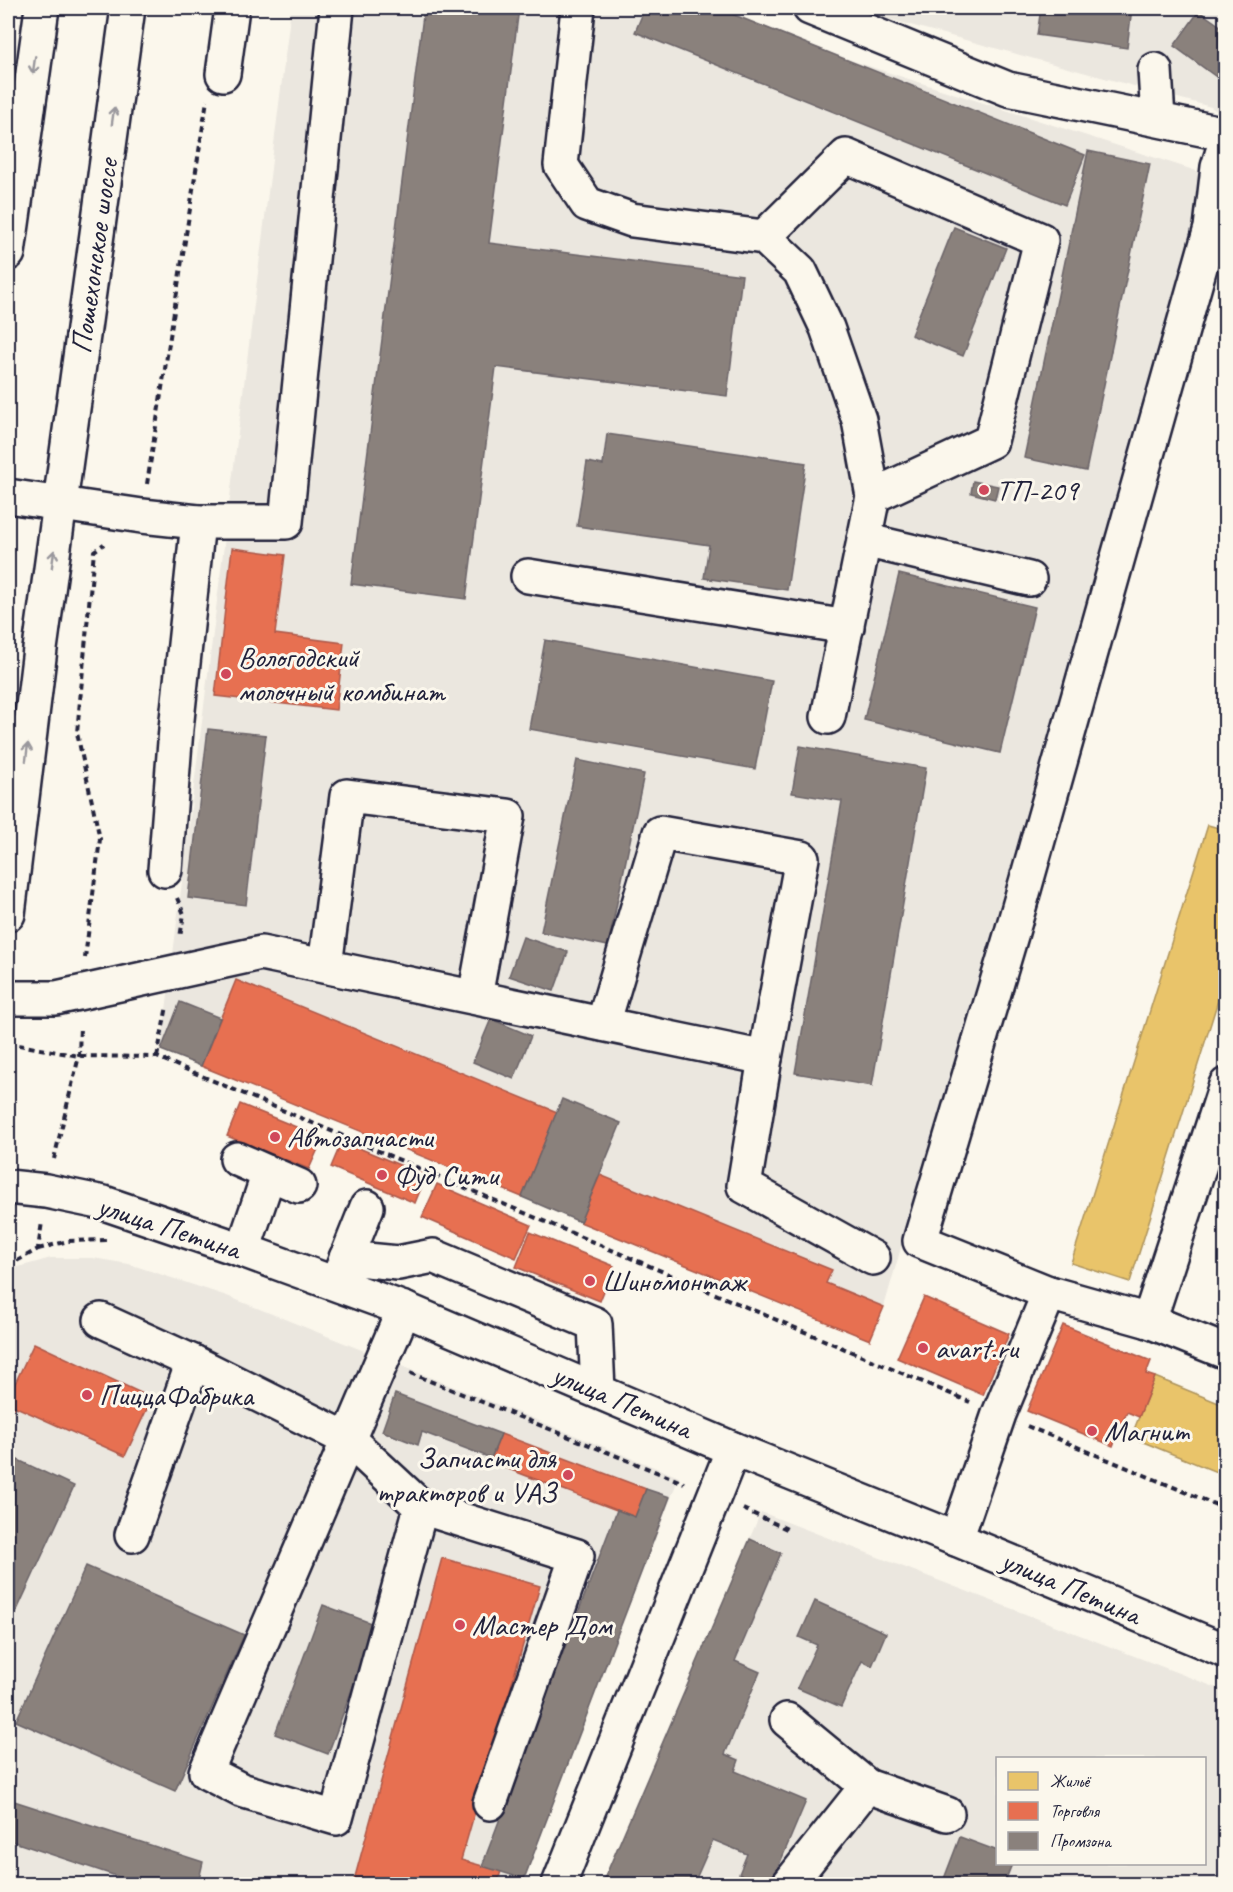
<svg xmlns="http://www.w3.org/2000/svg" width="1233" height="1892" viewBox="0 0 1233 1892" font-family="Caveat,sans-serif">
	<rect width="100%" height="100%" fill="#fbf7ec"/>
	<filter id="ink" filterUnits="userSpaceOnUse"><feTurbulence type="fractalNoise" baseFrequency=".0167" numOctaves="2"/><feDisplacementMap in="SourceGraphic" scale="12" xChannelSelector="R" yChannelSelector="G"/><feConvolveMatrix kernelMatrix="1 2 1 2 8 2 1 2 1" color-interpolation-filters="sRGB"/></filter>
	<g filter="url(#ink)">
		<g fill="#ebe7df" fill-rule="evenodd">
			<polygon points="291,8 687,8 1209,175 884,1307 870,1340 161,1050"/>
			<polygon points="848,8 1225,8 1225,117 1211,107"/>
			<polygon points="51,1258 93,1258 129,1264 227,1296 679,1477 521,1884 8,1884 8,1270"/>
			<path d="M761,1512L1225,1691V1884H602ZM998,1758H1204V1864H998Z"/>
		</g>
		<g fill="#e9c46a" stroke="#ad935c" stroke-width="1.5">
			<polygon points="1208,825 1226,830 1226,975 1130,1282 1071,1263"/>
			<polygon points="1155,1377 1226,1406 1226,1476 1131,1437"/>
		</g>
		<g fill="#e76f51" stroke="#ac584a" stroke-width="1.5">
			<polygon points="232,548 285,555 275,634 344,643 336,710 215,696"/>
			<polygon points="236,980 557,1112 522,1197 201,1066"/>
			<polygon points="240,1104 323,1138 309,1169 227,1136"/>
			<polygon points="342,1141 426,1176 415,1203 331,1167"/>
			<polygon points="600,1175 832,1270 826,1283 884,1307 870,1340 580,1222"/>
			<polygon points="437,1184 531,1225 516,1258 422,1217"/>
			<polygon points="530,1232 614,1266 600,1301 516,1267"/>
			<polygon points="924,1297 1009,1334 983,1395 897,1358"/>
			<polygon points="1063,1325 1151,1361 1146,1374 1155,1377 1139,1417 1127,1412 1113,1446 1027,1411"/>
			<polygon points="34,1343 152,1398 125,1456 14,1406 8,1420 8,1392 10,1394"/>
			<polygon points="501,1434 646,1489 635,1517 490,1462"/>
			<polygon points="442,1558 540,1586 461,1860 501,1871 497,1884 353,1884"/>
		</g>
		<g fill="#8a817c" stroke="#6b6468" stroke-width="1.5">
			<polygon points="424,8 519,8 489,243 742,275 727,396 496,367 466,599 351,584"/>
			<polygon points="645,8 717,8 1085,155 1065,205 635,32"/>
			<polygon points="1041,8 1132,8 1127,48 1037,35"/>
			<polygon points="1199,11 1226,30 1226,84 1174,46"/>
			<polygon points="1088,151 1150,164 1086,471 1024,458"/>
			<polygon points="954,227 1006,248 963,356 911,335"/>
			<polygon points="607,434 806,463 787,590 704,578 709,545 577,526 587,462 603,465"/>
			<polygon points="973,481 998,486 995,499 971,493"/>
			<polygon points="899,574 1035,607 1000,753 864,720"/>
			<polygon points="545,640 772,681 755,769 529,729"/>
			<polygon points="208,729 266,735 246,905 188,898"/>
			<polygon points="800,746 926,768 872,1086 795,1073 842,801 792,793"/>
			<polygon points="577,760 644,774 608,946 541,932"/>
			<polygon points="523,937 568,952 554,991 509,976"/>
			<polygon points="180,1002 220,1018 201,1066 161,1050"/>
			<polygon points="491,1019 531,1036 514,1079 473,1062"/>
			<polygon points="562,1099 621,1123 580,1222 522,1197"/>
			<polygon points="395,1394 501,1434 491,1458 422,1432 418,1445 382,1431"/>
			<polygon points="18,1460 74,1486 13,1619 8,1616 8,1483"/>
			<polygon points="646,1489 670,1497 524,1879 482,1866 617,1510 635,1517"/>
			<polygon points="750,1539 781,1553 735,1661 760,1672 725,1754 739,1760 735,1771 806,1801 771,1884 765,1884 739,1874 747,1854 713,1840 694,1883 686,1880 684,1884 602,1884"/>
			<polygon points="86,1566 244,1635 175,1791 16,1721"/>
			<polygon points="815,1601 886,1633 872,1666 862,1661 841,1707 797,1688 817,1645 799,1637"/>
			<polygon points="323,1605 376,1625 328,1754 275,1734"/>
			<polygon points="8,1799 203,1862 198,1884 140,1884 8,1840"/>
			<polygon points="960,1837 998,1851 998,1864 1012,1864 1004,1884 942,1884"/>
		</g>
		<g fill="none" stroke-linecap="round" stroke-linejoin="round">
			<defs>
				<g id="minor">
					<polyline points="578,8 561,165 587,204 632,220 764,237 800,271 827,328 859,420 873,496 828,717"/>
					<polyline points="810,8 1008,89 1226,134"/>
					<polyline points="1155,70 1158,119"/>
					<polyline points="223,74 232,8"/>
					<polyline points="1226,141 1218,167 1211,228 1012,932 920,1241 1049,1293 1149,1321 1226,1085"/>
					<polyline points="764,237 846,156 1041,240 991,441 873,496"/>
					<polyline points="61,504 142,516 198,522 176,729 165,870"/>
					<polyline points="198,522 286,522 337,8"/>
					<polyline points="864,540 1029,579"/>
					<polyline points="528,576 847,627"/>
					<polyline points="325,966 347,796 508,816 475,997"/>
					<polyline points="8,998 56,998 261,953 765,1058"/>
					<polyline points="603,1024 660,833 802,858 765,1058 744,1186 873,1258"/>
					<polyline points="237,1159 269,1173"/>
					<polyline points="8,1187 46,1191 104,1203 248,1252 404,1309 733,1449 956,1539 1226,1651"/>
					<polyline points="243,1250 269,1173 299,1186"/>
					<polyline points="346,1258 398,1263 433,1256 595,1324 598,1391"/>
					<polyline points="339,1277 367,1207"/>
					<polyline points="404,1309 206,1772 241,1790 336,1818 421,1507"/>
					<polyline points="101,1320 193,1362 349,1440 421,1507 577,1556 490,1803"/>
					<polyline points="1149,1321 1226,1352"/>
					<polyline points="132,1535 193,1362"/>
					<polyline points="956,1539 999,1414 1049,1293"/>
					<polyline points="787,1720 867,1786"/>
					<polyline points="559,1884 733,1449"/>
					<polyline points="789,1884 867,1786 947,1814"/>
				</g>
				<g id="major">
					<polyline points="8,253 42,8"/>
					<polyline points="8,496 61,504"/>
					<polyline points="8,914 40,649 128,8"/>
				</g>
			</defs>
			<use href="#minor" stroke="#22223b" stroke-width="38"/>
			<use href="#major" stroke="#22223b" stroke-width="38"/>
			<g stroke="#22223b" stroke-width="4" stroke-dasharray="6 4.5" stroke-linecap="butt">
				<polyline points="147,484 207,100"/>
				<polyline points="177,898 184,914 180,937"/>
				<polyline points="85,958 100,839 77,733 94,551 104,544"/>
				<polyline points="8,1043 79,1056 157,1057 970,1402"/>
				<polyline points="157,1057 167,1006"/>
				<polyline points="54,1159 79,1056 80,1026"/>
				<polyline points="38,1249 68,1241 106,1240"/>
				<polyline points="8,1266 38,1249 42,1222"/>
				<polyline points="410,1373 684,1483"/>
				<polyline points="1027,1426 1226,1509"/>
				<polyline points="743,1509 789,1530"/>
			</g>
			<use href="#minor" stroke="#fbf7ec" stroke-width="33"/>
			<use href="#major" stroke="#fbf7ec" stroke-width="33"/>
		</g>
		<defs><path id="oneway-shaft" d="M-6 0H5M1.5-3L5.5 0L1.5 3" fill="none" stroke-width="1.6" stroke-linecap="round" stroke-linejoin="round" transform="scale(1.5)"/></defs>
		<g stroke="#99979c">
			<use href="#oneway-shaft" transform="translate(34 65) rotate(98)"/>
			<use href="#oneway-shaft" transform="translate(113 116) rotate(-82)"/>
			<use href="#oneway-shaft" transform="translate(53 559) rotate(-82)"/>
			<use href="#oneway-shaft" transform="translate(27 752) rotate(-83)"/>
		</g>
	</g>
	<g fill="#d1495b" stroke="#fbf7ec" stroke-width="2">
		<circle cx="984" cy="490" r="6"/>
		<circle cx="226" cy="674" r="6"/>
		<circle cx="275" cy="1137" r="6"/>
		<circle cx="382" cy="1175" r="6"/>
		<circle cx="590" cy="1281" r="6"/>
		<circle cx="923" cy="1348" r="6"/>
		<circle cx="87" cy="1395" r="6"/>
		<circle cx="1092" cy="1431" r="6"/>
		<circle cx="568" cy="1475" r="6"/>
		<circle cx="460" cy="1625" r="6"/>
	</g>
	<g text-anchor="middle" dominant-baseline="central" stroke-width="6" stroke-linejoin="round" paint-order="stroke">
		<g font-size="30" fill="#22223b" stroke="#fbf7ec">
			<text transform="translate(94 256) rotate(-82)">Пошехонское шоссе</text>
			<text transform="translate(169 1227) rotate(18)">улица Петина</text>
			<text transform="translate(622 1401) rotate(23)">улица Петина</text>
			<text transform="translate(1071 1587) rotate(23)">улица Петина</text>
		</g>
		<g font-size="30" fill="#22223b" stroke="#fbf7ec" text-anchor="start">
			<text x="996" y="490">ТП-209</text>
			<text x="238" y="657">Вологодский<tspan x="238" dy="34">молочный комбинат</tspan></text>
			<text x="287" y="1137">Автозапчасти</text>
			<text x="394" y="1175">Фуд Сити</text>
			<text x="602" y="1281">Шиномонтаж</text>
			<text x="935" y="1348">avart.ru</text>
			<text x="99" y="1395">ПиццаФабрика</text>
			<text x="1104" y="1431">Магнит</text>
			<text x="556" y="1458" text-anchor="end">Запчасти для<tspan x="556" dy="34">тракторов и УАЗ</tspan></text>
			<text x="472" y="1625">Мастер Дом</text>
		</g>
	</g>
	<rect width="1233" height="1892" fill="none" stroke="#fbf7ec" stroke-width="30"/>
	<rect x="15" y="15" width="1203" height="1862" fill="none" stroke="#22223b" stroke-width="2" filter="url(#ink)"/>
	<rect x="996" y="1757" width="210" height="108" fill="#fbf7ec" stroke="#a4a2a5" stroke-width="1.5"/>
	<rect x="1008" y="1772" width="30" height="18" fill="#e9c46a" stroke="#a4a2a5" stroke-width="1.5"/>
	<text x="1050" y="1787" font-size="18" fill="#22223b">Жильё</text>
	<rect x="1008" y="1802" width="30" height="18" fill="#e76f51" stroke="#a4a2a5" stroke-width="1.5"/>
	<text x="1050" y="1817" font-size="18" fill="#22223b">Торговля</text>
	<rect x="1008" y="1832" width="30" height="18" fill="#8a817c" stroke="#a4a2a5" stroke-width="1.5"/>
	<text x="1050" y="1847" font-size="18" fill="#22223b">Промзона</text>
</svg>
